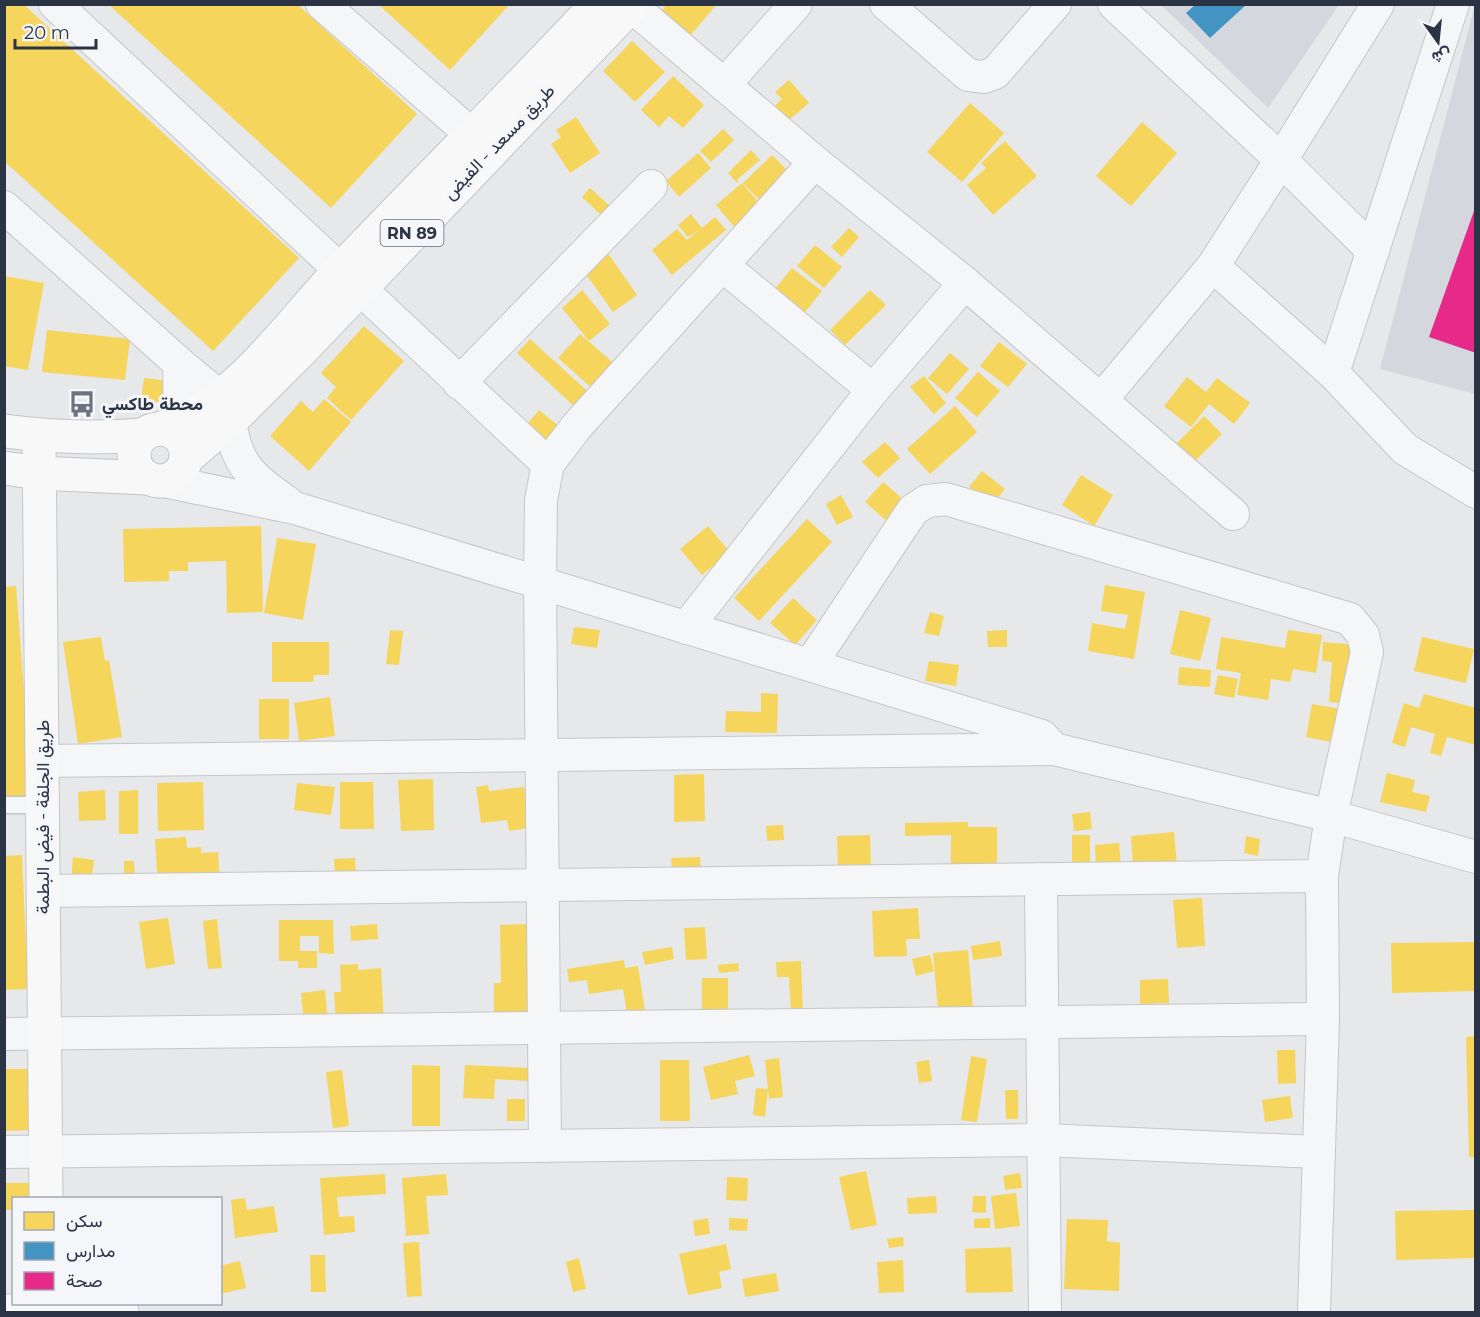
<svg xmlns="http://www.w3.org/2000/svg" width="1480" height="1317" viewBox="0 0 1480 1317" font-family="Montserrat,Vazirmatn,sans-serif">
	<rect width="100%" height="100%" fill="#e6e8ea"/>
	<g fill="#d4d7dd">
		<polygon points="1161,5 1339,5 1268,108"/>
		<polygon points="1475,5 1475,394 1380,369"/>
	</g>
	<g fill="#f6d55c">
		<polygon points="4,4 23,4 299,258 213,351 4,161"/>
		<polygon points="108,4 297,4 417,114 331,208"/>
		<polygon points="378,4 510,4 450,70"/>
		<polygon points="667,4 717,4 684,43 655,18"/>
		<polygon points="632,41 665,72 635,102 603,71"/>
		<polygon points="673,76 704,105 683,128 669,116 659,127 641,110"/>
		<polygon points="789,80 809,103 784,124 771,109 782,99 775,92"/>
		<polygon points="970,103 1004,133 962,182 927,152"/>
		<polygon points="576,117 600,153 570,173 551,144 561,137 556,130"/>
		<polygon points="1142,122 1177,153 1131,206 1096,176"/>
		<polygon points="723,129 734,140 711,162 700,151"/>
		<polygon points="1005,141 1037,176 993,215 967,185 986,168 981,163"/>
		<polygon points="751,150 760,160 738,179 737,183 728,173"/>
		<polygon points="698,153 711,168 679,197 666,181"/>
		<polygon points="772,155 794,177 765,206 743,183"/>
		<polygon points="742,183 768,213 742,236 716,205"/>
		<polygon points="590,188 612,208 603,217 582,197"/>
		<polygon points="691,214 702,228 715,217 726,230 672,275 652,250 677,229 687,240 699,230 688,237 678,225"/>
		<polygon points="849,228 859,237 842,257 831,247"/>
		<polygon points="815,245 842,267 824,288 797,266"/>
		<polygon points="607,252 637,295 613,312 582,269"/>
		<polygon points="792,268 822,291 804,313 775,289"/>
		<polygon points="4,276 44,283 28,370 4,366"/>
		<polygon points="582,290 610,324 589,341 562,308"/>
		<polygon points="870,290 886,305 845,345 830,330"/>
		<polygon points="364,326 404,361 351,420 327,398 336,387 321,373"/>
		<polygon points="47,330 130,339 125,380 42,372"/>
		<polygon points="580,334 617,366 595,391 558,358"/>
		<polygon points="530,339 594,397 580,412 517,353"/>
		<polygon points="999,342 1027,364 1008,387 980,366"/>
		<polygon points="950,353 969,369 947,394 928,378"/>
		<polygon points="978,372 1000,391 977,417 955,398"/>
		<polygon points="924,376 946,403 934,414 910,387"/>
		<polygon points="1187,377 1206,392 1217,378 1250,403 1234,424 1209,404 1191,427 1164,406"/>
		<polygon points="144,378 168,381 165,403 141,400"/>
		<polygon points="324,399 351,422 309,471 270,436 301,401 313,412"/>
		<polygon points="955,406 977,432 930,474 907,449"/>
		<polygon points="539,410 560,427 545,445 524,428"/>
		<polygon points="1204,416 1222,434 1191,465 1173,447"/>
		<polygon points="885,442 900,458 878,478 862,462"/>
		<polygon points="982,471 1005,489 992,505 969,487"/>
		<polygon points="1081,475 1113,495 1094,526 1062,505"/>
		<polygon points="883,482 911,506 892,526 865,502"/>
		<polygon points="841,495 853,517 837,525 826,504"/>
		<polygon points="807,519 832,542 759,621 734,598"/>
		<polygon points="261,526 263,612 227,613 226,561 188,562 188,571 169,571 169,581 124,582 123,529"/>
		<polygon points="708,526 730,552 702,575 680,549"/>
		<polygon points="277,538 316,544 303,620 264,613"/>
		<polygon points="1105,585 1145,592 1134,659 1088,651 1092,623 1125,629 1128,615 1101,611"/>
		<polygon points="16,586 32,796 4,798 4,587"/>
		<polygon points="793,598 817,620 795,645 770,623"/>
		<polygon points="1180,610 1211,618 1200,661 1170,654"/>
		<polygon points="930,612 944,616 939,636 924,633"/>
		<polygon points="574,627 600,630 597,648 571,644"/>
		<polygon points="390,630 403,631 399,665 386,664"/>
		<polygon points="1007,630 1007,647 988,647 987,631"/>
		<polygon points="1288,630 1322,635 1316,673 1293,669 1290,682 1271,679 1268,700 1237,695 1241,673 1216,669 1221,637 1285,648"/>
		<polygon points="101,637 105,661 109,660 122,737 78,744 63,642"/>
		<polygon points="1422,637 1474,649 1466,683 1414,671"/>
		<polygon points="272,642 329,642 329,675 314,675 313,682 272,682"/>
		<polygon points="1323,642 1357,645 1352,704 1329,702 1332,662 1322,661"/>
		<polygon points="929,661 959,665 956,686 925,681"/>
		<polygon points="1179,667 1211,670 1210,687 1178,685"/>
		<polygon points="1218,675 1238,679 1234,698 1214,694"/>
		<polygon points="761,693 778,694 777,733 725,732 726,711 761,712"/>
		<polygon points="1424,694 1476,708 1476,745 1447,737 1441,756 1430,753 1435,734 1411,727 1405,747 1392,743 1404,703 1419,708"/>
		<polygon points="330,697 335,736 299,741 294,703"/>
		<rect x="259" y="699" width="30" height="40"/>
		<polygon points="1312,704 1347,710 1341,744 1306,737"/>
		<polygon points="1387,773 1415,780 1412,792 1430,796 1426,812 1380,802"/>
		<polygon points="704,774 705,821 674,822 674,775"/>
		<polygon points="433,779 434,830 401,831 398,780"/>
		<polygon points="203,782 204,830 158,831 157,783"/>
		<polygon points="340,782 373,782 374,829 340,829"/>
		<polygon points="297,783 335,787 331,815 294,810"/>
		<polygon points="488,785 489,791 524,787 529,828 509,831 507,820 481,823 476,787"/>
		<polygon points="105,790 106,820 79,821 78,792"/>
		<polygon points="138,790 138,834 119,834 119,791"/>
		<polygon points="1090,812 1092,829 1074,831 1072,814"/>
		<polygon points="968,822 968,827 997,827 997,867 951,868 951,835 905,836 905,823"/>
		<polygon points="783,825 784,840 767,841 766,826"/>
		<polygon points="1174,832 1177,865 1133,868 1131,836"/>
		<polygon points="870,835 871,869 838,870 837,836"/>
		<rect x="1072" y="835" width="18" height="29"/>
		<polygon points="1246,836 1260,839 1258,856 1244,853"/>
		<polygon points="186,837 187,848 201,847 201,853 218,852 220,884 158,888 155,839"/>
		<polygon points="1119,843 1121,867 1096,868 1095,845"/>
		<polygon points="22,855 28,989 4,990 4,856"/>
		<polygon points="73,857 94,860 91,884 71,882"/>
		<polygon points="700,857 701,878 673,880 671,858"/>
		<polygon points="355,858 357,886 335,887 334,859"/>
		<polygon points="124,861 134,861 135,880 124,880"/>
		<polygon points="1202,898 1205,946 1177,948 1173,900"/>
		<polygon points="918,908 920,939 906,939 907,956 874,957 872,911"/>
		<polygon points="168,918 175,964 146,969 139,922"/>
		<polygon points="217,919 222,968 208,969 203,921"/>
		<polygon points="279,920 333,920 334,954 319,953 319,936 300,936 300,951 317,951 317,968 298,968 298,961 279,961"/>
		<polygon points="377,924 378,939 351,941 350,926"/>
		<polygon points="529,924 530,1019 494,1019 494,983 501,983 500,925"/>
		<polygon points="705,927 707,959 686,960 684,928"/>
		<polygon points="1000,941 1002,956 973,960 971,946"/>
		<polygon points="1476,942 1476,991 1392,993 1391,943"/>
		<polygon points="672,947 674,959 645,965 642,952"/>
		<polygon points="968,950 973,1009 938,1011 933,953"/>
		<polygon points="930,955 934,971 916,976 912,959"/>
		<polygon points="624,960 625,968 638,966 646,1018 628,1020 623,989 589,994 587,980 569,982 567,969"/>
		<polygon points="801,961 803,1012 791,1013 789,977 777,977 776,962"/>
		<polygon points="738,963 739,971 719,973 718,965"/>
		<polygon points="358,964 358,970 381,968 384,1022 336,1025 334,992 341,992 340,965"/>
		<rect x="702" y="978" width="26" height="37"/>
		<polygon points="1168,979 1169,1003 1140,1004 1140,980"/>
		<polygon points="325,990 328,1022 304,1024 301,993"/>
		<polygon points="1476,1036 1476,1157 1469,1157 1466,1037"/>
		<polygon points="1277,1050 1295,1050 1296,1083 1278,1084"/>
		<polygon points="749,1055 755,1076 735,1081 738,1094 711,1100 703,1067"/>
		<polygon points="971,1056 987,1059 977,1122 961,1120"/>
		<polygon points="779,1058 783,1097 769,1099 765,1060"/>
		<polygon points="660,1060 689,1060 690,1121 660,1121"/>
		<polygon points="929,1060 932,1081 919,1083 916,1062"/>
		<polygon points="412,1065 440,1066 440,1126 412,1126"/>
		<polygon points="465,1065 529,1068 528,1081 495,1079 494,1099 463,1098"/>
		<polygon points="4,1069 32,1069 33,1130 4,1131"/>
		<polygon points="342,1070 349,1126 333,1128 326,1072"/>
		<polygon points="756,1088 768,1089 765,1117 753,1115"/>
		<polygon points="1005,1090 1018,1090 1018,1119 1006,1119"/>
		<polygon points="1290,1096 1293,1118 1265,1122 1262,1100"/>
		<rect x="507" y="1099" width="18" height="22"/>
		<polygon points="866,1171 877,1225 851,1230 839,1177"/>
		<polygon points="1020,1173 1022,1188 1005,1190 1003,1176"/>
		<polygon points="385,1174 386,1194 337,1197 339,1217 354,1216 355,1232 324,1235 320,1178"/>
		<polygon points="446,1174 448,1195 426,1196 429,1234 406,1236 402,1178"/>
		<polygon points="727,1177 748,1178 747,1201 726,1200"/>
		<polygon points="4,1183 32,1183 32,1198 14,1198 14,1210 4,1210"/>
		<polygon points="1016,1193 1020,1226 995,1229 991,1196"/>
		<polygon points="936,1196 937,1213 908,1214 907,1198"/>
		<polygon points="973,1196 986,1196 986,1213 972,1212"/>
		<polygon points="245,1198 247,1210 274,1206 278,1232 235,1238 231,1200"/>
		<polygon points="1476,1210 1476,1258 1396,1260 1395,1211"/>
		<polygon points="708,1218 710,1234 695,1236 693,1221"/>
		<polygon points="729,1218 748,1219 747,1231 729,1230"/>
		<polygon points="990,1218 990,1228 974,1228 974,1219"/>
		<polygon points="1067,1219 1108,1220 1107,1241 1120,1243 1119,1291 1064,1289"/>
		<polygon points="903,1237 904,1246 889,1248 887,1239"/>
		<polygon points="419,1242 422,1296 407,1297 403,1243"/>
		<polygon points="726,1244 731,1269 719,1272 722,1288 688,1295 679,1254"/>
		<polygon points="1011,1247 1013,1292 966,1293 965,1249"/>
		<polygon points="310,1255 325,1255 326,1292 311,1292"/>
		<polygon points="579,1258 586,1289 573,1292 566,1262"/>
		<polygon points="903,1260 904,1292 879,1293 877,1262"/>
		<polygon points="240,1261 246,1288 220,1294 220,1266"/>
		<polygon points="776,1273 779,1291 745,1297 742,1279"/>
	</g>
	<polygon fill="#4393c3" points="1196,4 1247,4 1210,38 1186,13"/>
	<polygon fill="#e7298a" points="1474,211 1476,212 1476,353 1429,337"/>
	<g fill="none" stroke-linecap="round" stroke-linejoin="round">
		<defs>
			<polyline id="service" points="4,805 42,805"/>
			<g id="minor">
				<polyline points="55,4 548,464"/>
				<polyline points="322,4 472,135"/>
				<polyline points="629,4 815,162 965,283 1233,514"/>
				<polyline points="886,4 968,75 983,77 995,73 1055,4"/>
				<polyline points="1114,4 1281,160 1378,4"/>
				<polyline points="1453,4 1333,373 1405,449 1476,492"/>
				<polyline points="724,85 796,4"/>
				<polyline points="4,207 179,363 238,412"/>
				<polyline points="722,265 873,390"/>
				<polyline points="179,363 180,423"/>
				<polyline points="1333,373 1213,266 1281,160 1373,251"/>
				<polyline points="459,383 651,186"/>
				<polyline points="1101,400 1213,266"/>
				<path d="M230,421C236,465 252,478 287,502"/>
				<polyline points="164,481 295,508 1042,736 1054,749 1331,816 1476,857"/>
				<polyline points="686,628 873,390 965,283"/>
				<polyline points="42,761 1054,749"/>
				<polyline points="1041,879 1045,1312"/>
				<polyline points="43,891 1322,876"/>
				<polyline points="4,1034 1323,1019 1322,876 1331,816 1367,652 1363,635 1350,619 946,499 927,501 913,510 810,665"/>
				<polyline points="545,1146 540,582 541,500 548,464 577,426 815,162"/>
				<polyline points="4,1152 1043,1140 1319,1152"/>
				<polyline points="1314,1312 1323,1019"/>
			</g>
			<g id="secondary">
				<polyline points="39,436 46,1198"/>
				<polyline points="4,1311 122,1312"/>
			</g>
			<g id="primary">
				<path d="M161,428C232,409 291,321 341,269C426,180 513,94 597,4"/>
				<circle cx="160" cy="455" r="26"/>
				<path d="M4,431C51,437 96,439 143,435"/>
				<polyline points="187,458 239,413 302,350 633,4"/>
				<polyline points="4,468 39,473 148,478"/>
			</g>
		</defs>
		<use href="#service" stroke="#c4c6c8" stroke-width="19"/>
		<use href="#minor" stroke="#c4c6c8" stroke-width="34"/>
		<use href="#secondary" stroke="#c4c6c8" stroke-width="35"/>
		<use href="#primary" stroke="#c2c5c8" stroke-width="35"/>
		<use href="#service" stroke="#f5f6f7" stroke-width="16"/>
		<use href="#minor" stroke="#f5f6f7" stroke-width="32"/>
		<use href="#secondary" stroke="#f8f8f8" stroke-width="33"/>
		<use href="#primary" stroke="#f8f8f8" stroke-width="33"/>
	</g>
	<defs>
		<symbol id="bus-bare" viewBox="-9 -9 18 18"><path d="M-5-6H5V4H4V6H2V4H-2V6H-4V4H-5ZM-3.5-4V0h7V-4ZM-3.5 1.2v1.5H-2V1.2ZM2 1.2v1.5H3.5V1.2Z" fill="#6c737f" stroke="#f4f6f9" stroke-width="2.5" paint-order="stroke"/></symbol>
	</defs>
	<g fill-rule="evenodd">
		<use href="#bus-bare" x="63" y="385" width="38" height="38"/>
	</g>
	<g text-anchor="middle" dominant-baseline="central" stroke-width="6" stroke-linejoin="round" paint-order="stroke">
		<rect fill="#f4f6f9" stroke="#676e7b" stroke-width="1.5" x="380.5" y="220" width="63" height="26" rx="4.5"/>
		<g font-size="16" font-weight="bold" fill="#2b3445">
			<text x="412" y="233">RN 89</text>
		</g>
		<g font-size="18" fill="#2b3445" stroke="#f4f6f9">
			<text transform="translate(499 142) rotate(-46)">طريق مسعد - الفيض</text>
			<text transform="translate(43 817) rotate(-90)">طريق الجلفة - فيض البطمة</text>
		</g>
		<g font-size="18" font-weight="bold" fill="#2b3445" stroke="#f4f6f9" text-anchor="start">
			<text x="102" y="404">محطة طاكسي</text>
		</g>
	</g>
	<rect width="1480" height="1317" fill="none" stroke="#2b3445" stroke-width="12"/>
	<rect x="12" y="1197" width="210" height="108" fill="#f4f6f9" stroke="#a4a8b1" stroke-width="1.5"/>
	<rect x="24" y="1212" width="30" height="18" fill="#f6d55c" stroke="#a4a8b1" stroke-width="1.5"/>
	<text x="66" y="1227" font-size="18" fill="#2b3445">سكن</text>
	<rect x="24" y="1242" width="30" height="18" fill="#4393c3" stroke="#a4a8b1" stroke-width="1.5"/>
	<text x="66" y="1257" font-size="18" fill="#2b3445">مدارس</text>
	<rect x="24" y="1272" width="30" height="18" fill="#e7298a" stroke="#a4a8b1" stroke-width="1.5"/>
	<text x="66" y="1287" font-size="18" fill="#2b3445">صحة</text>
	<g transform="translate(1438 42) rotate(165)" stroke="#f4f6f9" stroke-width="4.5" paint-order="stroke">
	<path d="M0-4.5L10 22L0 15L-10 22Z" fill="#2b3445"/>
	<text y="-9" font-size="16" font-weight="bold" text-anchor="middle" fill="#2b3445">ش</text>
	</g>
	<path d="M15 39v9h81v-9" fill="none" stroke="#2b3445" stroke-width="3"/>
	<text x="24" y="39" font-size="18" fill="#2b3445" stroke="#f4f6f9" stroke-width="4.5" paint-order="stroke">20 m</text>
</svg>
